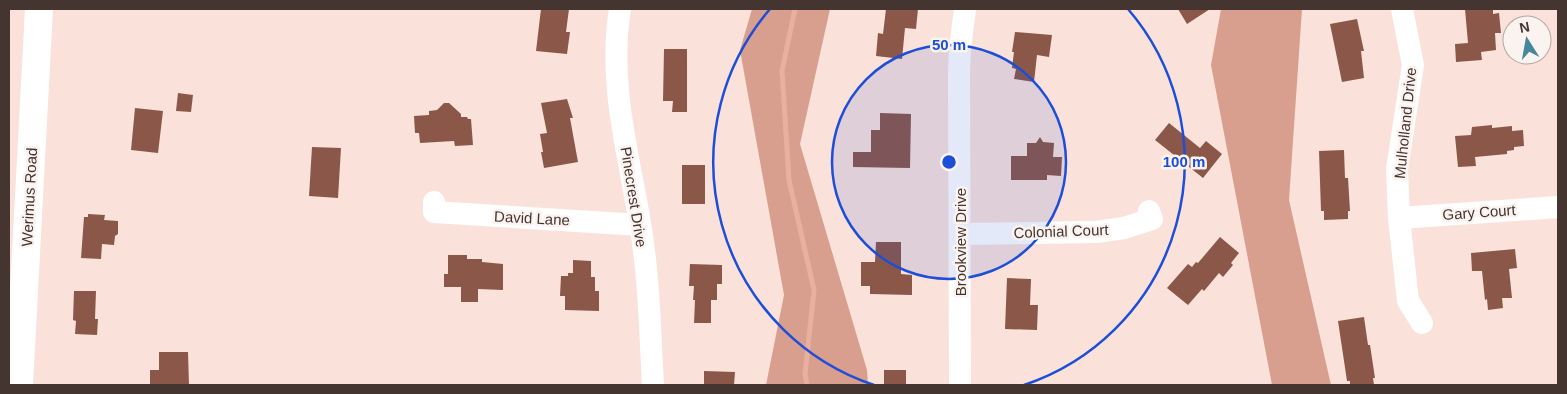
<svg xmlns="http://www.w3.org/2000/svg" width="1567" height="394" viewBox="0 0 1567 394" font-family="Helvetica,sans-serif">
	<rect width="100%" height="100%" fill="#fae2da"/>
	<g fill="#d89f8e">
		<polygon points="752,9 830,9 800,144 867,370 868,385 766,385 784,295 740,50"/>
		<polygon points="1221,9 1302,9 1289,200 1331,385 1272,385 1211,65"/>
	</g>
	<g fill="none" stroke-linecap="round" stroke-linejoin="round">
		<polyline stroke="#eab09f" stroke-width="5" points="795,9 782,71 789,180 814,290 805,374 807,385"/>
	</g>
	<g fill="#8b5748">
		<polygon points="541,9 569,9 566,32 570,32 567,54 536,51"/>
		<polygon points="886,9 918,9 916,29 905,28 902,59 876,56 878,33 883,34"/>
		<polygon points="1178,9 1210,9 1187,24"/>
		<polygon points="1465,9 1493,9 1493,14 1499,13 1501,33 1495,33 1496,50 1481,52 1482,60 1456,62 1455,44 1468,43"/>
		<polygon points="1357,19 1364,51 1361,51 1364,78 1342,82 1330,24"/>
		<polygon points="1015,32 1052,35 1049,57 1037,55 1034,82 1014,79 1016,69 1012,68 1014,52 1012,52"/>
		<polygon points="664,49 687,49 687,112 672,112 673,101 663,101"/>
		<polygon points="178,93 193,95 191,112 176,111"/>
		<polygon points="567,99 573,118 570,118 578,162 544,168 541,152 543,152 540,134 547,133 541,103"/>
		<polygon points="444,103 449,103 461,114 461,117 467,117 468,119 471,119 473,145 455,146 454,141 420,143 419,133 415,133 414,116 429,115 429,111 437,110"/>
		<polygon points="135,108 163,111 158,153 131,150"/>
		<polygon points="880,113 911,114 910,168 853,167 853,152 871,152 871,130 880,130"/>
		<polygon points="1169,123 1200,148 1206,141 1222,154 1203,178 1155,140"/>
		<polygon points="1492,125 1492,128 1512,126 1512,131 1523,130 1524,146 1514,147 1514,150 1507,151 1507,154 1475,157 1476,166 1458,167 1455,136 1471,135 1472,127"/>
		<polygon points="1040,137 1043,142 1054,143 1053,157 1062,157 1061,176 1047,175 1047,180 1011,180 1011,156 1027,156 1027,143 1036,143"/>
		<polygon points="312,147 341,148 338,198 309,196"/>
		<polygon points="1344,150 1345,178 1348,178 1350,211 1348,211 1348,219 1324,220 1324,211 1321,211 1319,151"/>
		<rect x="682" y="165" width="23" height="39"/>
		<polygon points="88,214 105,215 104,220 118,221 118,234 115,236 114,245 102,244 101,259 81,258 84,217 88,217"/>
		<polygon points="1220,237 1239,253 1231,263 1233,265 1223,277 1219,273 1204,291 1202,289 1188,305 1167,288 1188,264 1192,267 1196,262 1198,263"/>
		<polygon points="876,242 901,242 901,274 912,275 912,295 870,294 870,286 861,286 861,262 875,262"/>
		<polygon points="1515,249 1517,268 1509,269 1512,298 1502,298 1503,308 1488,310 1487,299 1485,300 1482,271 1472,271 1471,253"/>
		<polygon points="448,255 467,255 467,259 482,259 482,262 503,264 503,290 478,289 478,302 461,302 461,287 444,287 444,274 448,274"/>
		<polygon points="573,260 591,261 591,277 595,277 595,291 599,291 599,311 565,310 565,296 560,296 561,276 568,276 568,273 573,273"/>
		<polygon points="690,264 722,265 722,284 717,284 717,300 711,300 711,323 694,323 695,300 693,300 694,286 689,286"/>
		<polygon points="1007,278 1031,279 1030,305 1038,305 1037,330 1005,329"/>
		<polygon points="74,291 96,291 95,319 98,319 97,335 75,334 76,321 73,320"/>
		<polygon points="1364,317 1368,345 1370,345 1375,378 1373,378 1374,385 1350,385 1350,381 1347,381 1338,321"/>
		<polygon points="159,352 188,352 189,385 150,385 150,370 159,370"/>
		<rect x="884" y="370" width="22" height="15"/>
		<polygon points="704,371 735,372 734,385 704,385"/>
	</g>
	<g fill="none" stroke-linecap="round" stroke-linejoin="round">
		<g stroke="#fff" stroke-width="22">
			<path d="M620,9C608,81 628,152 640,223C649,276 650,331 653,385"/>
			<polyline points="1402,9 1413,65 1397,169 1399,218 1408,301 1422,323"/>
			<polyline points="434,202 434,212 640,225"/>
			<polyline points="1399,218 1558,207"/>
			<polyline points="960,234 1096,232 1124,228 1152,219 1149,211"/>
			<polyline points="960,385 959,74 960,48 965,9"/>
		</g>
		<polyline stroke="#fff" stroke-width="28" points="19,385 39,9"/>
	</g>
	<circle cx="949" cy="162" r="117" fill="#1d4ed8" fill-opacity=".12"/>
	<g fill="none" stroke="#1d4ed8" stroke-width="2.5">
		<circle cx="949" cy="162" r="117"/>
		<path d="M874 385A235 235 0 0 1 770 9M1128 9A235 235 0 0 1 1024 385"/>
	</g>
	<g text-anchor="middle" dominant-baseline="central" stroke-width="5" stroke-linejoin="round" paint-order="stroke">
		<g font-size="15" fill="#453530" stroke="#fbf3f0">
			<text transform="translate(1405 123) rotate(-84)">Mulholland Drive</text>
			<text transform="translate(29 197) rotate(-87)">Werimus Road</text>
			<text transform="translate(634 197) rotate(81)">Pinecrest Drive</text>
			<text transform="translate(1479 212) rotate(-4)">Gary Court</text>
			<text transform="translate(532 218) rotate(3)">David Lane</text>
			<text transform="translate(1061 231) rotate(-2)">Colonial Court</text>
			<text transform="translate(960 242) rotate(-90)">Brookview Drive</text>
		</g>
	</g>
	<circle cx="949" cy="162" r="8" fill="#1d4ed8" stroke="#fbf3f0" stroke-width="2.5"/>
	<g font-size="15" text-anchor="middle" font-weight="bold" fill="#1d4ed8" stroke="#fbf3f0" stroke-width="5" stroke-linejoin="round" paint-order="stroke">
		<text x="949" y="50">50 m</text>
		<text x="1184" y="167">100 m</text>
	</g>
	<rect width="1567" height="394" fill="none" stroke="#453530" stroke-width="20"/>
	<g transform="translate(1527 40) rotate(349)"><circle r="24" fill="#fbf3f0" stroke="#b2a7a3"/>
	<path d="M0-4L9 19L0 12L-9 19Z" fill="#46889a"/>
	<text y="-8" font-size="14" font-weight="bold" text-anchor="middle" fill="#453530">N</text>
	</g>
</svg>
